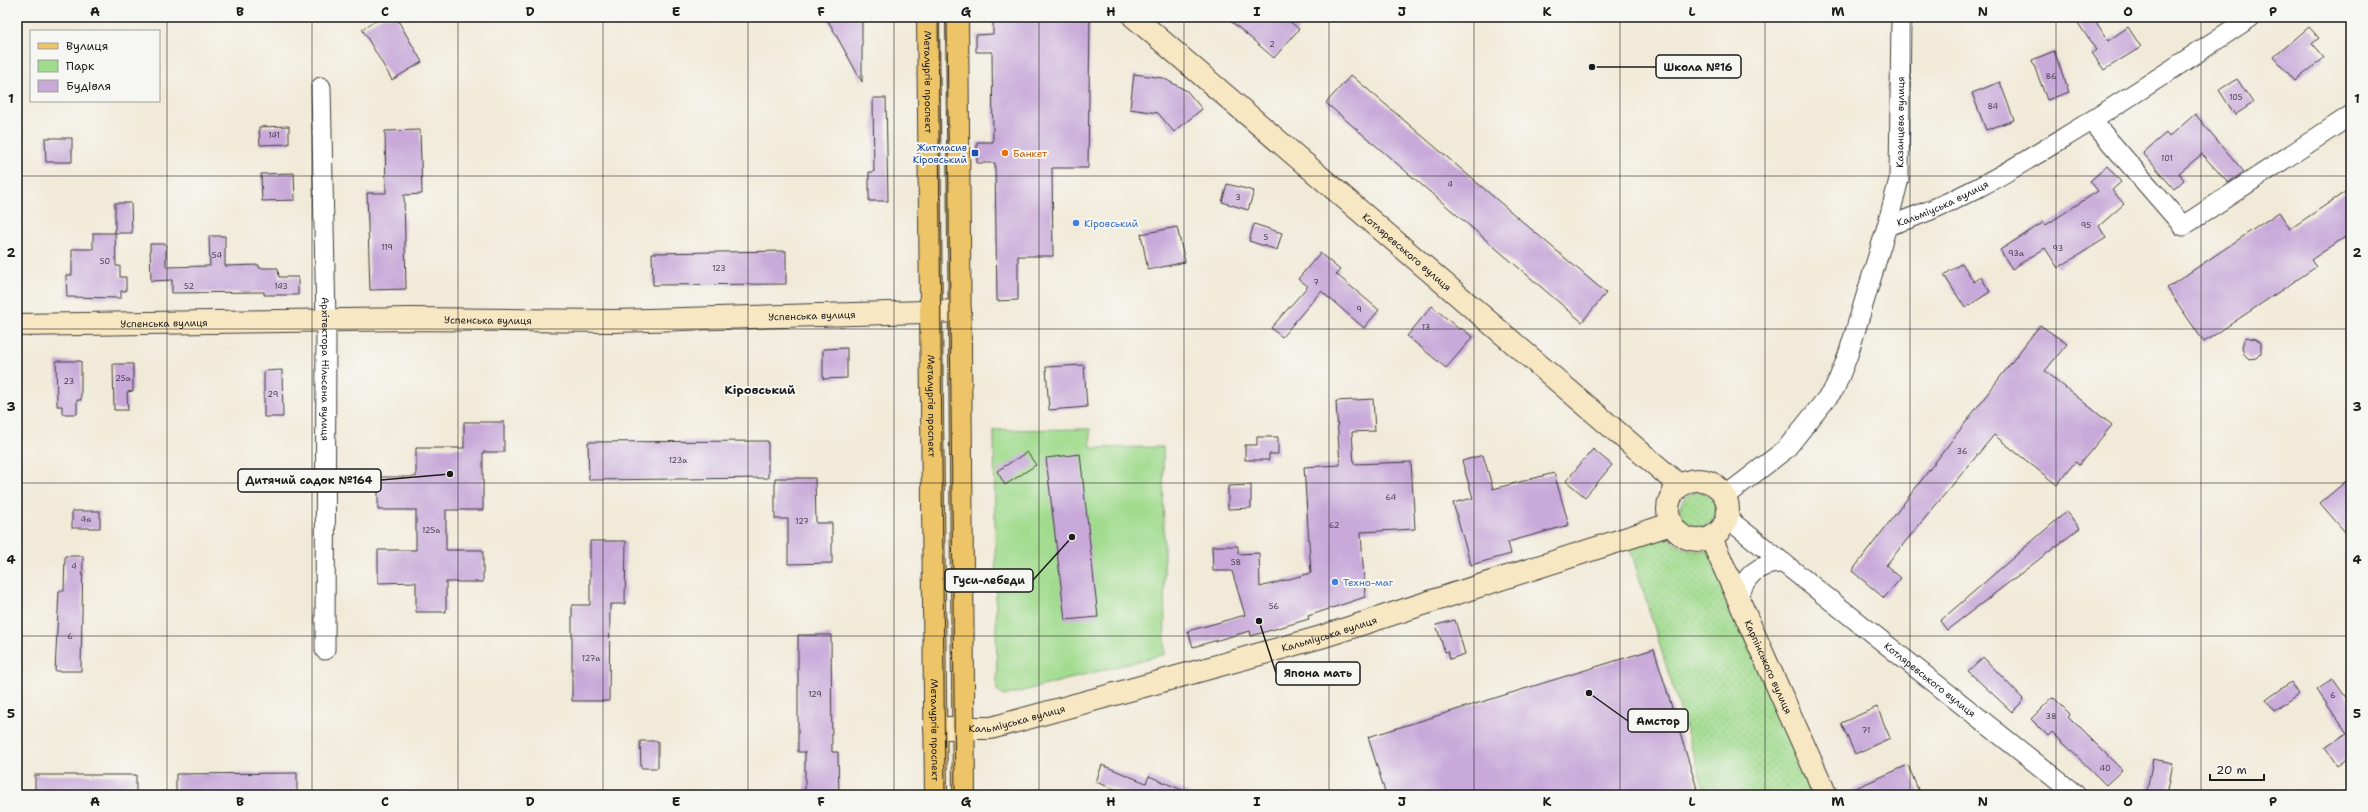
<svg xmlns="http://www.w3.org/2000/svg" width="2368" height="812" viewBox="0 0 2368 812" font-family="'Shantell Sans',sans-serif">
	<defs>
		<pattern id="grass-dots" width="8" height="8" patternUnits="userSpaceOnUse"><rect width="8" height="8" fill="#a1db8e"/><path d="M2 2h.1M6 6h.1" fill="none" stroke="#8abb7a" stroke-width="1.8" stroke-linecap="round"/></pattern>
	</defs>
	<rect width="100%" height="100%" fill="#f6f6f2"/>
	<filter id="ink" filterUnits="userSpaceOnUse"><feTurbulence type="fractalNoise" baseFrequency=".025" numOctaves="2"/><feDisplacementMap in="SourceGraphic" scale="8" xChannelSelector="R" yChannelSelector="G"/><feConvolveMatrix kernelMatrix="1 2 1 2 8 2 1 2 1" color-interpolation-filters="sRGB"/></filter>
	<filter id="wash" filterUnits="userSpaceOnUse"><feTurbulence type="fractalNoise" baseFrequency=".012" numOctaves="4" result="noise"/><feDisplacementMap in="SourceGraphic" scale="16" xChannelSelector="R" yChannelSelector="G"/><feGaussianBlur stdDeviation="0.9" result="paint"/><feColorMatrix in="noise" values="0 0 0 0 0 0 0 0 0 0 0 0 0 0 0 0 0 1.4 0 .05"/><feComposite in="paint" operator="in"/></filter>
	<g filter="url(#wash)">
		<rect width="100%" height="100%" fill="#f1ead8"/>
		<g fill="url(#grass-dots)" stroke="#5e7c55">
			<circle cx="1698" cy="510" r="18"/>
			<path d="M1665,534C1677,548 1690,553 1708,550L1815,795H1706L1629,545Z"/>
		</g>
		<polygon fill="#a1db8e" stroke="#5e7c55" points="1090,429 1091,448 1163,447 1165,654 1004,696 997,690 994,430"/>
		<g id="blocks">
			<g fill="#c8a9d9">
				<polygon points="382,17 396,17 422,62 392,80 362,29"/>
				<polygon points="826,17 862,17 862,82"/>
				<polygon points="993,17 1090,17 1088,168 1052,168 1053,256 1018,256 1018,300 997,301 995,163 977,163 977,142 993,142 992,52 976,52 976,35 993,34"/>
				<polygon points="1226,17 1284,17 1299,29 1274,58"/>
				<polygon points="2074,17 2093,17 2108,41 2128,27 2141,47 2104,70 2092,53 2096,50"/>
				<polygon points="2309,27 2319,38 2312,44 2324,58 2295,81 2274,57"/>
				<polygon points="2054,51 2069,92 2047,100 2032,60"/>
				<polygon points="1134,74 1163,78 1187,91 1202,109 1174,132 1158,113 1130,109"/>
				<polygon points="1351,75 1606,293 1582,322 1326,103"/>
				<polygon points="2237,79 2253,103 2235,115 2219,90"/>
				<polygon points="2000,82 2014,120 1986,130 1972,93"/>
				<polygon points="873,98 886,98 888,201 869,201 869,172 874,172"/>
				<polygon points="2195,114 2244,172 2228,183 2202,154 2179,173 2184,180 2174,189 2143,153 2166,133 2169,137"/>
				<polygon points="289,126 289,144 260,145 259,127"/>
				<polygon points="420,130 422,194 404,195 406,289 370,290 367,193 386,193 385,131"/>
				<polygon points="45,138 72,138 72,162 46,162"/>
				<polygon points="2107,166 2121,182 2112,190 2124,204 2099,226 2106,238 2058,268 2045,248 2012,269 2000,250 2044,222 2046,225 2098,191 2090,181"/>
				<polygon points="294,173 295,200 262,201 261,174"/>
				<polygon points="1227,184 1254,191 1248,210 1222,202"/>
				<polygon points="2351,188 2351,233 2311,260 2316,267 2204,342 2167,288 2279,212 2290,229"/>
				<polygon points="115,203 131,203 132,233 115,233 116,266 120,266 120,277 126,277 126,291 121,291 121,298 67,297 66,275 72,275 72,249 93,249 93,233 115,233"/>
				<polygon points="1254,224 1282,233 1277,250 1249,241"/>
				<polygon points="1177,227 1185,262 1148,270 1141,234"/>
				<polygon points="209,236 225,236 225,266 259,265 259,268 278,268 279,277 298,277 298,295 264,295 264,292 172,293 172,280 151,281 150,244 166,244 166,267 210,266"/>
				<polygon points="786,251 786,284 653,285 652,253"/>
				<polygon points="1320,253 1340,270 1336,274 1379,310 1364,328 1321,291 1282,337 1271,328 1308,286 1298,279"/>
				<polygon points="1962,263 1974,282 1981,277 1990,292 1965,308 1944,275"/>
				<polygon points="1432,306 1460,330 1461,328 1473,337 1446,368 1407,336"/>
				<polygon points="2040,325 2067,344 2045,371 2112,425 2079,465 2075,462 2057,485 1994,435 1886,565 1901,578 1884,598 1852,571"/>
				<polygon points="2245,337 2255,339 2261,343 2261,353 2256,358 2249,359 2244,354 2242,347"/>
				<polygon points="847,348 847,378 823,379 823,349"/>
				<polygon points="56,361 81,361 81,400 77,400 77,414 62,414 62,406 57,406"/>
				<polygon points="113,364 133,364 133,391 127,392 128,410 114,410"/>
				<polygon points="1084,365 1087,407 1049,410 1046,367"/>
				<polygon points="282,370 283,417 264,417 264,371"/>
				<polygon points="1373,399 1375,431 1352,432 1354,464 1411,462 1415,529 1361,532 1365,597 1308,616 1309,619 1251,636 1250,631 1193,647 1188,631 1245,615 1232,571 1213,571 1212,546 1238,546 1238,554 1259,553 1260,587 1311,573 1304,467 1340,465 1336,401"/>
				<polygon points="464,422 504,422 504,452 483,452 483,510 446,510 446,550 483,550 483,582 446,582 446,612 416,612 416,582 378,583 378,550 416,550 416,510 378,510 378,477 416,477 416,448 464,448"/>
				<polygon points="1257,437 1278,437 1278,454 1269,454 1269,460 1245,460 1245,445 1257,445"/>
				<polygon points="768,441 768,478 589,480 588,442"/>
				<polygon points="1593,449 1612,465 1585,497 1566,481"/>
				<polygon points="1027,452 1036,465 1005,485 997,471"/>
				<polygon points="1080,454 1098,617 1065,620 1046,458"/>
				<polygon points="1483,455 1493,489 1554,473 1569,525 1508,542 1511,554 1471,565 1453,503 1473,498 1462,461"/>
				<polygon points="2351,477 2351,539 2320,503"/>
				<polygon points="775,478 815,478 816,523 832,523 832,563 788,564 788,519 775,519"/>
				<polygon points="1251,485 1251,508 1228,509 1228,486"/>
				<rect x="72" y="511" width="28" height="17"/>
				<polygon points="2066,512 2080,528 1947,630 1940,621"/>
				<polygon points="590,541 626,541 625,604 610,604 609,701 572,701 572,605 590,605"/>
				<polygon points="65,556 83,556 81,671 55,671 59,591 64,591"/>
				<polygon points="1455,620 1465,654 1450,659 1448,651 1445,652 1436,625"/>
				<polygon points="798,635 831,635 832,752 838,752 839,795 805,795 805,752 798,752"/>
				<polygon points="1654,649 1699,795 1386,795 1368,737"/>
				<polygon points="1983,657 2024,700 2012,712 1968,671"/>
				<polygon points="2333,679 2351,705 2351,755 2337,765 2325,748 2347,733 2317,690"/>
				<polygon points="2291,682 2299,694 2274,711 2266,700"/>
				<polygon points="2053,697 2070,714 2068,716 2122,770 2106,785 2052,732 2048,736 2031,719"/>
				<polygon points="1877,707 1890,738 1855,754 1841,723"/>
				<polygon points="640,741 658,741 658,768 641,768"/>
				<polygon points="2153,759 2173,763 2167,795 2146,795"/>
				<polygon points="1102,765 1146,783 1149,776 1194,795 1130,795 1096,782"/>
				<polygon points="1908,765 1919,792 1912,795 1840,795"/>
				<polygon points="297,773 297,795 176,795 176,774"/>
				<rect x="35" y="775" width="101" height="20"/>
			</g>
		</g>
	</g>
	<g filter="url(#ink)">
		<use href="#blocks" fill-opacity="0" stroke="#3c3b38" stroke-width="1"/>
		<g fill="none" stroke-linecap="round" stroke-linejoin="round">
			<defs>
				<g id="street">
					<path id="s1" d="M321,87L326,320L325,650"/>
					<polyline points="2092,121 2183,226 2351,115"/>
					<path id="s2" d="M1887,226C1949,207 2005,174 2060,140C2125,101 2188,59 2251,17"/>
					<path id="s3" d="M1725,496L1786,449L1835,388L1848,355L1887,226L1899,179L1901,17"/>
					<path id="s4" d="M1728,519L2076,795"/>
					<path d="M1739,601C1742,577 1759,562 1784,563"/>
				</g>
				<g id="secondary">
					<path id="s5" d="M1134,17L1680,486"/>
					<path id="s6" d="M17,325L410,319L614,321L960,311"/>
					<circle cx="1698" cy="510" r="30"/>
					<path id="s7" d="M1711,538L1826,795"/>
					<path id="s8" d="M935,728H991L1224,664L1321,637L1671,524"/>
				</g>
				<g id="primary">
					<path id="s9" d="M928,17L936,795"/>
					<polyline points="957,17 964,795"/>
				</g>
			</defs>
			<use href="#street" stroke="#3c3b38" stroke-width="21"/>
			<use href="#secondary" stroke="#3c3b38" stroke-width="24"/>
			<use href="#primary" stroke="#3c3b38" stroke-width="24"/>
			<use href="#street" stroke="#fff" stroke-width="19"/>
			<use href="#secondary" stroke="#f8e7c3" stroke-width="22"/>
			<use href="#primary" stroke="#eec469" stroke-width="22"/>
			<g stroke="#1c1c1c" stroke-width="1">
				<polyline points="938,17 945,795"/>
				<polyline points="947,17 955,795"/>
			</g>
		</g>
	</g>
	<path fill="none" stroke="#1c1c1c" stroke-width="1" stroke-opacity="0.55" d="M167,17V795M312,17V795M458,17V795M603,17V795M748,17V795M894,17V795M1039,17V795M1184,17V795M1329,17V795M1474,17V795M1620,17V795M1765,17V795M1910,17V795M2056,17V795M2201,17V795M17,176H2351M17,329H2351M17,483H2351M17,636H2351"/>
	<rect fill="#1a4fb4" stroke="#f6f6f2" stroke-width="1.5" x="971" y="149" width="8" height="8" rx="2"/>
	<circle fill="#e8710a" stroke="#f6f6f2" stroke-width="1.5" cx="1005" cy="153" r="4"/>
	<g fill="#3f7fe0" stroke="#f6f6f2" stroke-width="1.5">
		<circle cx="1076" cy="223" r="4"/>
		<circle cx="1335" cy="582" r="4"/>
	</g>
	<g text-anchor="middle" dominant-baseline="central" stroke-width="4" stroke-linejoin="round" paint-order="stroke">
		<g font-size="8" fill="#473f4b">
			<text x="1272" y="44">2</text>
			<text x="2051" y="76">86</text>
			<text x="2236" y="97">105</text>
			<text x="1993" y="106">84</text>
			<text x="274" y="135">141</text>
			<text x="2167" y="158">101</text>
			<text x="1450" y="184">4</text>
			<text x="1238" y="197">3</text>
			<text x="2086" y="225">95</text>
			<text x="1266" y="237">5</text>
			<text x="387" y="247">119</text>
			<text x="2058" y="248">93</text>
			<text x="2016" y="253">93а</text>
			<text x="217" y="255">54</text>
			<text x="105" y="261">50</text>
			<text x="719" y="268">123</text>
			<text x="1316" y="282">7</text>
			<text x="189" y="286">52</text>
			<text x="281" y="286">143</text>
			<text x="1359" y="309">9</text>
			<text x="1426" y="327">13</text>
			<text x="123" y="378">25а</text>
			<text x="69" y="381">23</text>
			<text x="273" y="394">29</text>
			<text x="1962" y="451">36</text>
			<text x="678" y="460">123а</text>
			<text x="1391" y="497">64</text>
			<text x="86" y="519">4а</text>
			<text x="802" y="521">127</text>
			<text x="1334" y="525">62</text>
			<text x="431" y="530">125а</text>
			<text x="1236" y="562">58</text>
			<text x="74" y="566">4</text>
			<text x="1274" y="606">56</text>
			<text x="70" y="636">6</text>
			<text x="591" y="658">127а</text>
			<text x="815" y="694">129</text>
			<text x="2333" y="695">6</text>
			<text x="2051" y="716">38</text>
			<text x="1866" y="730">71</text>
			<text x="2105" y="768">40</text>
		</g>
		<g font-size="10" fill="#1c1c1c" stroke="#f6f6f2">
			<text stroke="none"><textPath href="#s9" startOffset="65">Металургів проспект</textPath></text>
			<text stroke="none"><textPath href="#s3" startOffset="431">Казанцева вулиця</textPath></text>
			<text stroke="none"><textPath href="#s2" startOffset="60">Кальміуська вулиця</textPath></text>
			<text stroke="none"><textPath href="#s5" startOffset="360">Котляревського вулиця</textPath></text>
			<text stroke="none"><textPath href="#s6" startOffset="795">Успенська вулиця</textPath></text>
			<text stroke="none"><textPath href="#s6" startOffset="471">Успенська вулиця</textPath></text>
			<text stroke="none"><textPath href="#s6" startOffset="147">Успенська вулиця</textPath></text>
			<text stroke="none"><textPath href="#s1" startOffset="282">Архітектора Нільсена вулиця</textPath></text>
			<text stroke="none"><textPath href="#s9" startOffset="389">Металургів проспект</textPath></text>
			<text stroke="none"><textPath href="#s8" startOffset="407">Кальміуська вулиця</textPath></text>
			<text stroke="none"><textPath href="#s7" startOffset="141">Карпінського вулиця</textPath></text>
			<text stroke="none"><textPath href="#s4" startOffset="258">Котляревського вулиця</textPath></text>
			<text stroke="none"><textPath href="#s8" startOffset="83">Кальміуська вулиця</textPath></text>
			<text stroke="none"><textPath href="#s9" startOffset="713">Металургів проспект</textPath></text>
		</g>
		<g font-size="10" fill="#164399" stroke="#f6f6f2" text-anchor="end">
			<text x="967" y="147">Житмасив<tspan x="967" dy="12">Кіровський</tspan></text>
		</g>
		<g font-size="10" fill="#c56008" stroke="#f6f6f2" text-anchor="start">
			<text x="1013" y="153">Банкет</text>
		</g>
		<g font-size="10" fill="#366cbe" stroke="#f6f6f2" text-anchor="start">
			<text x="1084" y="223">Кіровський</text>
			<text x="1343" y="582">Техно-маг</text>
		</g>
		<g font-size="12" font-weight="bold" fill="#1c1c1c" stroke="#f6f6f2">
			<text x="760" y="390">Кіровський</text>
		</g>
	</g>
	<path fill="none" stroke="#1c1c1c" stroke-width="1.5" d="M1592 67L1656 67M450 474L381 480M1072 537L1033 580M1259 621L1276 673M1589 693L1628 721"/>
	<g fill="#1c1c1c" stroke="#f6f6f2" stroke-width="1.5">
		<circle cx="1592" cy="67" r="4"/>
		<circle cx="450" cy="474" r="4"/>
		<circle cx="1072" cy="537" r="4"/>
		<circle cx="1259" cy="621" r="4"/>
		<circle cx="1589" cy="693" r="4"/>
	</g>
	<g fill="#f6f6f2" stroke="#1c1c1c" stroke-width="1.5">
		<rect x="1656" y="55" width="85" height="23" rx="4"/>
		<rect x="238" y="469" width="143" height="23" rx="4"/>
		<rect x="945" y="569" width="88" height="23" rx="4"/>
		<rect x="1276" y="662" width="84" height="23" rx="4"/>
		<rect x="1628" y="709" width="60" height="23" rx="4"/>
	</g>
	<g font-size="11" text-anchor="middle" font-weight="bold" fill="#1c1c1c">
		<text x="1698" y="71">Школа №16</text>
		<text x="309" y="484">Дитячий садок №164</text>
		<text x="989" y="584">Гуси-лебеди</text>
		<text x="1318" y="677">Япона мать</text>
		<text x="1658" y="725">Амстор</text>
	</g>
	<rect width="2368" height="812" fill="none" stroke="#f6f6f2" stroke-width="44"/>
	<rect x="30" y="30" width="130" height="72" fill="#f6f6f2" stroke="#9f9f9c"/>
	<rect x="38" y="43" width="20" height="6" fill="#eec469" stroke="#9f9f9c"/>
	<text x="66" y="50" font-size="12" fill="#1c1c1c">Вулиця</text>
	<rect x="38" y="60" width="20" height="12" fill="#a1db8e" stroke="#9f9f9c"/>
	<text x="66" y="70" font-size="12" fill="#1c1c1c">Парк</text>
	<rect x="38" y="80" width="20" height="12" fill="#c8a9d9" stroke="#9f9f9c"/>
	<text x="66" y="90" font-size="12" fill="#1c1c1c">Будівля</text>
	<path d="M2210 774v6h54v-6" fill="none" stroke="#1c1c1c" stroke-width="2"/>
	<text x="2216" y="774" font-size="12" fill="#1c1c1c" stroke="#f6f6f2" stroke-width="3" paint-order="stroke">20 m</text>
	<rect x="22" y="22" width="2324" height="768" fill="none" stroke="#1c1c1c" stroke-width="1.5"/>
	<g font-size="13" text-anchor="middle" font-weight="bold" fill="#1c1c1c">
		<text x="95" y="16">A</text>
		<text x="240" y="16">B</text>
		<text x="385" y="16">C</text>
		<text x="530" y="16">D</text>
		<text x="676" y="16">E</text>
		<text x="821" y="16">F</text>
		<text x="966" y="16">G</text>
		<text x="1111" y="16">H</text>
		<text x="1257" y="16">I</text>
		<text x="1402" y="16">J</text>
		<text x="1547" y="16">K</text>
		<text x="1692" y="16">L</text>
		<text x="1838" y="16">M</text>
		<text x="1983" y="16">N</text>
		<text x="2128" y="16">O</text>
		<text x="2273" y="16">P</text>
		<text x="11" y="103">1</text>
		<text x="2357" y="103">1</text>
		<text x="11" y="257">2</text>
		<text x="2357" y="257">2</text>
		<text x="11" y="411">3</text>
		<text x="2357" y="411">3</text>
		<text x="11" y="564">4</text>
		<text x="2357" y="564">4</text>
		<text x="11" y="718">5</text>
		<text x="2357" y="718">5</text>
		<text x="95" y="806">A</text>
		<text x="240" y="806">B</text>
		<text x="385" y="806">C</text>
		<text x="530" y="806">D</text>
		<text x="676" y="806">E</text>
		<text x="821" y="806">F</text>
		<text x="966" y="806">G</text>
		<text x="1111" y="806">H</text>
		<text x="1257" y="806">I</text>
		<text x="1402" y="806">J</text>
		<text x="1547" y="806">K</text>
		<text x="1692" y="806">L</text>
		<text x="1838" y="806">M</text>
		<text x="1983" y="806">N</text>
		<text x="2128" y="806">O</text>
		<text x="2273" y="806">P</text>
	</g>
</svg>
